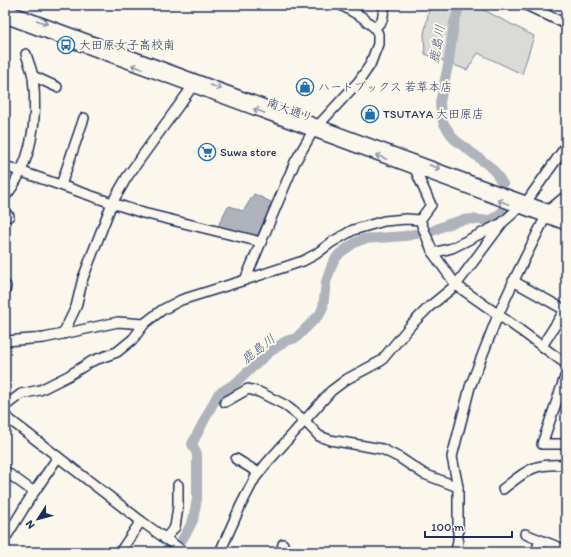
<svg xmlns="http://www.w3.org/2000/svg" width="571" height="557" viewBox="0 0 571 557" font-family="Itim,'Klee One',sans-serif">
	<rect width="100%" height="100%" fill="#fbf7ec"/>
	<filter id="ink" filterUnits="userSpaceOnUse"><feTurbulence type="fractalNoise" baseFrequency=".025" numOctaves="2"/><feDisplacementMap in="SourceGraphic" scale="8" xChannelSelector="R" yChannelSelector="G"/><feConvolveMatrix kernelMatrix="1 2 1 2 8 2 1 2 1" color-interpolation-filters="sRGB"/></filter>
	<g filter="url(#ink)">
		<polygon fill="#dadad7" stroke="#7a849a" points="430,5 484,5 482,9 534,36 522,74 478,53 467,70 425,54 424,34"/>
		<polygon fill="#afb3bb" stroke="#747e96" points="254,194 271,202 271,204 257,237 219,227 219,224 227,208 230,206 242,211 244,210"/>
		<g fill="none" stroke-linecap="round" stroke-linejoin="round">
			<g stroke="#afb3bb" stroke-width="10">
				<polyline points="460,5 454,23 449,61 440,102 441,115 444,124 454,139 488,165 495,172 503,184"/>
				<path d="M430,232C441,227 451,222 463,220C481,216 485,228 503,211"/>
				<polyline points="180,543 188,530 193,520 197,499 197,454 192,444 218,394 237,382 256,364 271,351 286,341 296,338 320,314 323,307 326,282 333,262 340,253 356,242 364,239 405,236 420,233"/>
			</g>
			<defs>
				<g id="minor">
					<polyline points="526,5 566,24"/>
					<polyline points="5,9 566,216"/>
					<polyline points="5,18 566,225"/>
					<polyline points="375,28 382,20 385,5"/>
					<polyline points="33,76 57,87"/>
					<polyline points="5,166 112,203 143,213 261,242"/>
					<polyline points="415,169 431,205 420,220"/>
					<polyline points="61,185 84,118"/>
					<path d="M5,197C32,163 38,119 33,77C32,70 28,61 26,54"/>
					<polyline points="5,214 9,216"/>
					<polyline points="433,253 452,248 500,224"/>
					<polyline points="245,280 303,261 316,254 332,242 353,230 384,221 406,219 420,220 433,253 456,285 520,330 566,364"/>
					<polyline points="513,281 565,310 542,346"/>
					<polyline points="5,285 6,286 5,291"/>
					<polyline points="63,334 76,307 83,278 112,203 127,177 195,83"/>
					<polyline points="5,341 44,338 118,322 144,324"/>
					<polyline points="566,374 542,444 566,444"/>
					<polyline points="225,402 248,389 259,392 285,405 304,420 319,436 330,440 382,449 400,458 424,474 458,487"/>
					<polyline points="5,406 21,394 40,390 68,376 92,361 117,352 133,339 145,323 162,310 181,300 245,280 295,162 313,131 359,81 370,65 378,44 378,34 375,28 362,17 341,5"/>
					<polyline points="5,416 141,521 184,552"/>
					<polyline points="236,459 259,473"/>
					<polyline points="5,471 34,492"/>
					<path d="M503,489C527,470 533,463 566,465"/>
					<polyline points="525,534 566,550"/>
					<polyline points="5,539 30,498 58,457"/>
					<polyline points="165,539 175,527 178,507 178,485"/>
					<polyline points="120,552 141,521"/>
					<polyline points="220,552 241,505 255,478 266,464 331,391 347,379 381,361 411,325 429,307 456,285 503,222 527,201 566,146"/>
					<polyline points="281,552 283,544"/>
					<polyline points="456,552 458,540 458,487 452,457 470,387 498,315 517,274 549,210 566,196"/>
					<polyline points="536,552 540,540"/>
				</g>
			</defs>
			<use href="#minor" stroke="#1b2f5e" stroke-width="12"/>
			<use href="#minor" stroke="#fbf7ec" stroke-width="9"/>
		</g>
		<defs><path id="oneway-shaft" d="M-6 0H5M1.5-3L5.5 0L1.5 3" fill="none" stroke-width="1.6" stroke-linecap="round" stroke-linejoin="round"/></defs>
		<g stroke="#8b93a5">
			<use href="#oneway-shaft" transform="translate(42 22) rotate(20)"/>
			<use href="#oneway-shaft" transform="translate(137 67) rotate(-160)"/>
			<use href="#oneway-shaft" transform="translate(216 87) rotate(20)"/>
			<use href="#oneway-shaft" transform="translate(259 111) rotate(-160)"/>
			<use href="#oneway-shaft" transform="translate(381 157) rotate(-159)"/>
			<use href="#oneway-shaft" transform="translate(435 167) rotate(20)"/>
			<use href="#oneway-shaft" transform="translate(503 202) rotate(-159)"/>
		</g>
	</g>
	<defs>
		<symbol id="bus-ring" viewBox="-11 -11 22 22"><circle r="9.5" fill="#fbf7ec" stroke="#1f6fb2" stroke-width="1.5"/><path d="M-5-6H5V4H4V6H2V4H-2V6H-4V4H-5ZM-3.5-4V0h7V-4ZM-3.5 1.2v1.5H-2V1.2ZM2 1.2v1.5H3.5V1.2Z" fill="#1f6fb2"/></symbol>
		<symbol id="shop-ring" viewBox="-11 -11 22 22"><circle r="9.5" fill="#fbf7ec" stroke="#1f6fb2" stroke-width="1.5"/><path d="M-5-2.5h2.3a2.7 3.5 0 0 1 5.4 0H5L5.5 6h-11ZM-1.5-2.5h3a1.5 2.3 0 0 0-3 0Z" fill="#1f6fb2"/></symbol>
		<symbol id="supermarket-ring" viewBox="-11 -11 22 22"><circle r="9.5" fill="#fbf7ec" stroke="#1f6fb2" stroke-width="1.5"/><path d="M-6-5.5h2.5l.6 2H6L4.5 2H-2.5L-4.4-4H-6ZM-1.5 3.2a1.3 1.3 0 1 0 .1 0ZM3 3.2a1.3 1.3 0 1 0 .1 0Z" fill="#1f6fb2"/></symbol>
	</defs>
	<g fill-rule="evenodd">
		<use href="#bus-ring" x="56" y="35" width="20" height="20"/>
		<use href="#shop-ring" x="295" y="77" width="20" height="20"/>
		<use href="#shop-ring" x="360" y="104" width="20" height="20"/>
		<use href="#supermarket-ring" x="197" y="142" width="20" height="20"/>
	</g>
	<g text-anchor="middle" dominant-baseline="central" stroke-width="4" stroke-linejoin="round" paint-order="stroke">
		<g font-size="12" fill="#1b2f5e" stroke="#fbf7ec" text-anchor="start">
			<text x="79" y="45">大田原女子高校南</text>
			<text x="318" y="87">ハートブックス 若草本店</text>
			<text x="383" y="114">TSUTAYA 大田原店</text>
			<text x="220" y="152">Suwa store</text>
		</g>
		<g font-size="12" fill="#1b2f5e" stroke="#fbf7ec">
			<text transform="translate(290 110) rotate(20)">南大通り</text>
		</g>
		<g font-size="13" font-style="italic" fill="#47577a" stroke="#fbf7ec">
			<text transform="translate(437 44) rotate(-80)">鹿島川</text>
			<text transform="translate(258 349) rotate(-38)">鹿島川</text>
		</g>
	</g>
	<rect width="571" height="557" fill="none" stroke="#fbf7ec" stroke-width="20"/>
	<rect x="10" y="10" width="551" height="537" fill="none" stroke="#1b2f5e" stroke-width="1.5" filter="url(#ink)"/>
	<g transform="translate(38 519) rotate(234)" stroke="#fbf7ec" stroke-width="3" paint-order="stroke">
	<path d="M0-3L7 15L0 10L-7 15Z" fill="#1b2f5e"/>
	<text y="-6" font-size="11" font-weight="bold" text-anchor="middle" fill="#1b2f5e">N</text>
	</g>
	<path d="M425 531v6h87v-6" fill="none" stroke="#1b2f5e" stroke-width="2"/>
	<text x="431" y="531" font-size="12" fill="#1b2f5e" stroke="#fbf7ec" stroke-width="3" paint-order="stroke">100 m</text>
</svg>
